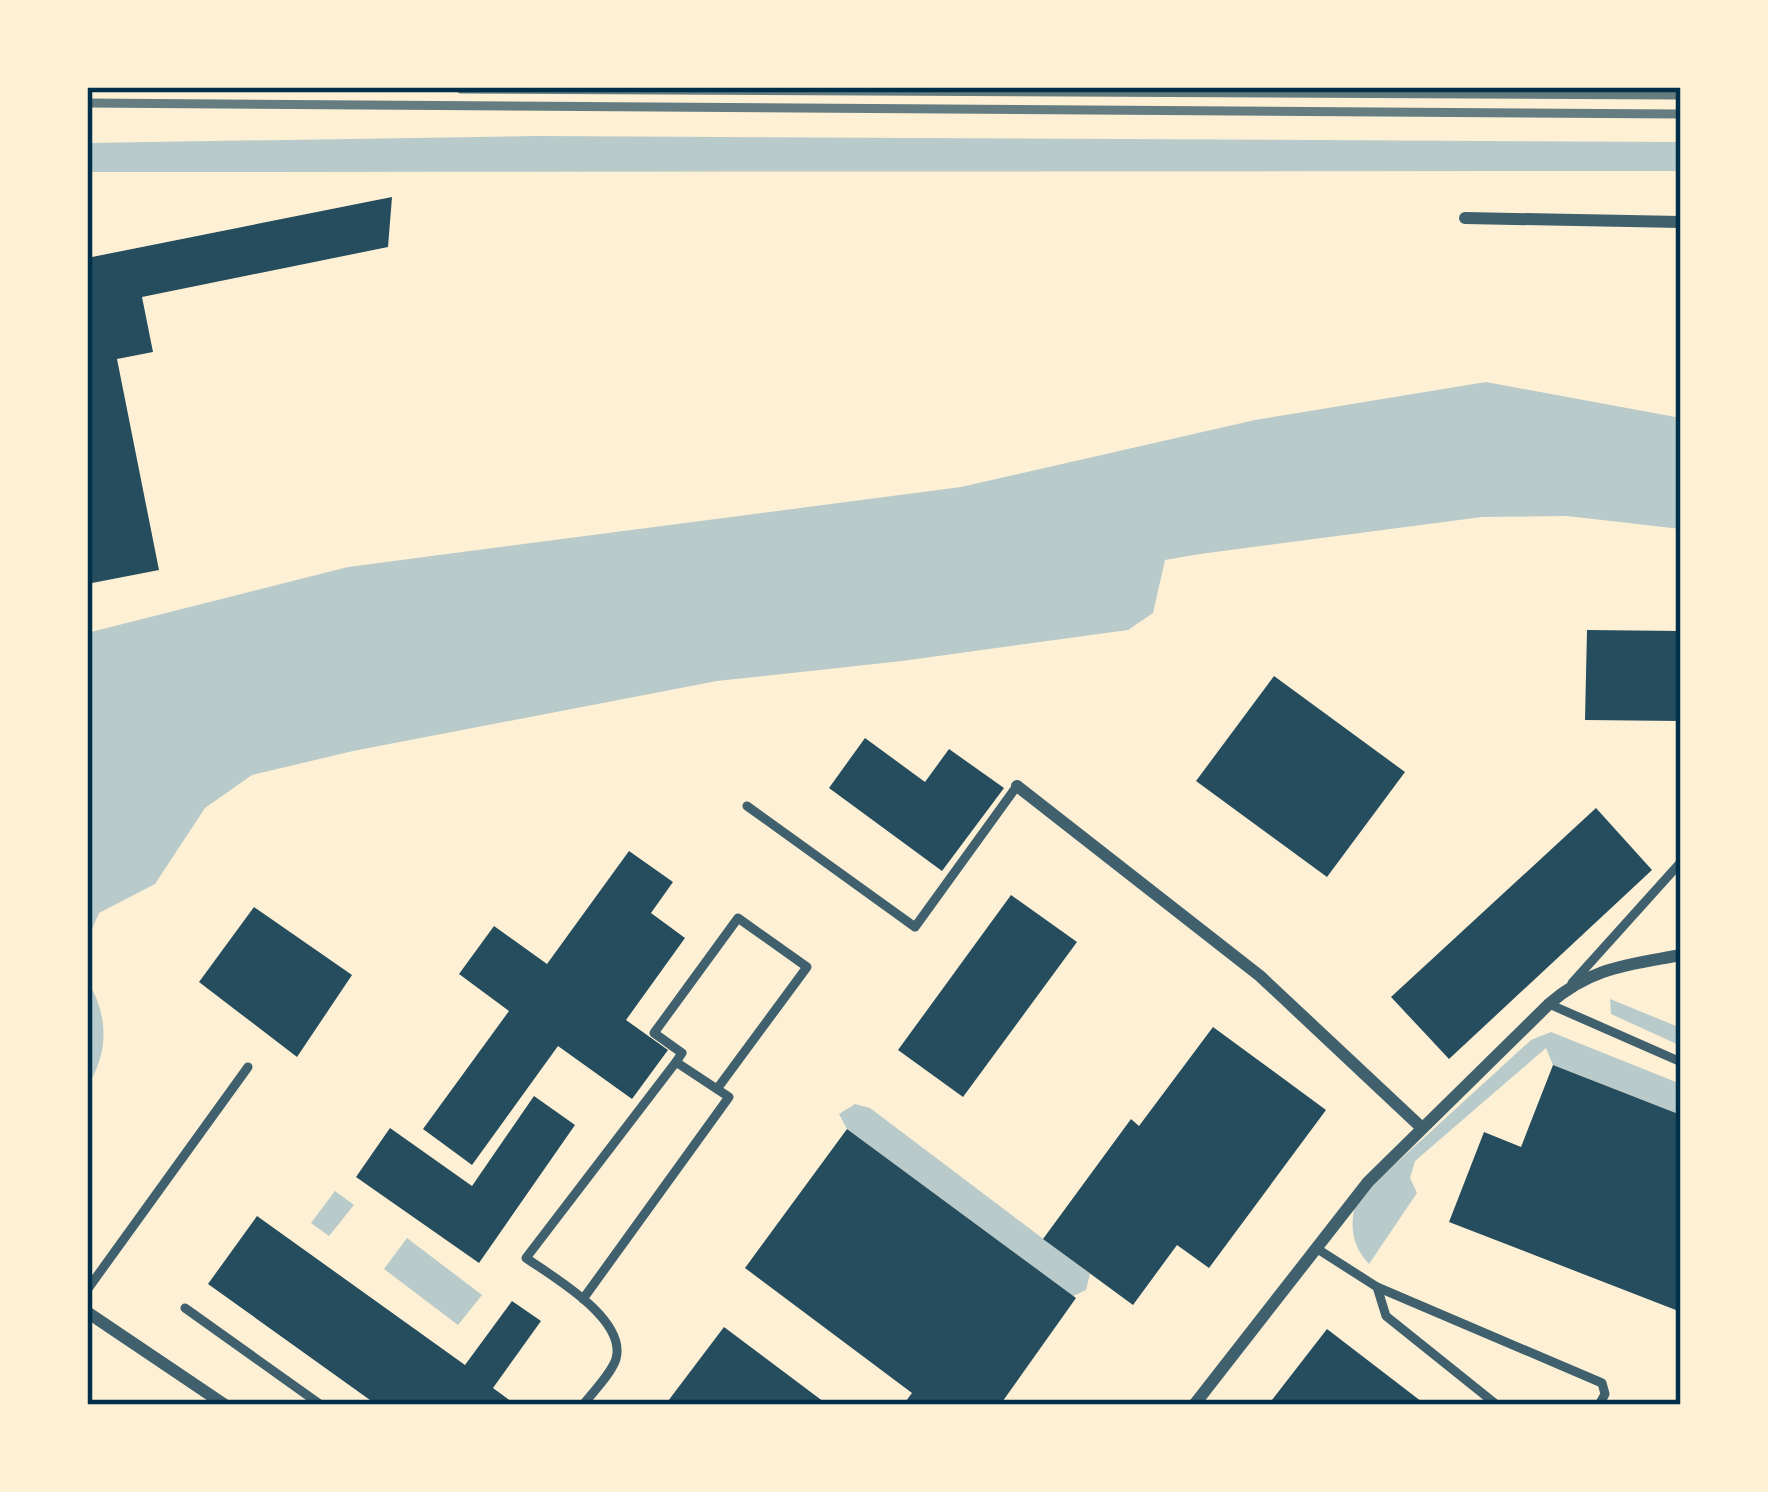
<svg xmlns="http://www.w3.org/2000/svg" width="1768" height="1492" viewBox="0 0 1768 1492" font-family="'DM Sans',sans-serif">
	<rect width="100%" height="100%" fill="#fdf0d5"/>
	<g fill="#b9caca">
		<polygon points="537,136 1681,142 1681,171 87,172 87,143"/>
		<polygon points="1486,382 1681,418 1681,529 1567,516 1482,517 1200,554 1165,560 1153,613 1128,630 902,661 717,681 353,751 252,775 205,808 155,884 99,913 87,940 87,633 348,567 961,487 1255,420"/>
		<path d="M87,980C109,1016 109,1052 87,1087Z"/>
		<polygon points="1610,999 1681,1028 1681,1046 1611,1014"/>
		<path d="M1551,1032L1681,1084V1115L1553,1065L1546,1048L1415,1161L1410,1178L1417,1193L1369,1264C1351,1245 1349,1223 1357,1199L1531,1040Z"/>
		<polygon points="855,1104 870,1108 1090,1274 1086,1290 1073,1296 847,1129 839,1114"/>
		<polygon points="335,1191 354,1205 329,1236 311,1223"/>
		<polygon points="407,1238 482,1295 458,1325 384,1269"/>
	</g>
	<g fill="#264d5e">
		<polygon points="392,197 388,247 142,297 153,352 117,359 159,570 87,584 87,258"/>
		<polygon points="1587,630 1681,631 1681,721 1585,720"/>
		<polygon points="1274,676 1405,772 1327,877 1196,781"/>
		<polygon points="865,738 925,782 949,749 1004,788 942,871 829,788"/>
		<polygon points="1596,808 1652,870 1449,1059 1391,997"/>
		<polygon points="629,851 673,882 651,913 685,938 626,1020 668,1050 632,1099 558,1046 472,1165 423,1129 509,1011 459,974 494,926 547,964"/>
		<polygon points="1011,895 1077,942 963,1097 898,1050"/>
		<polygon points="254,907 352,975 297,1057 199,982"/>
		<polygon points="1213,1027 1326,1110 1209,1268 1177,1245 1133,1305 1043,1239 1131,1119 1139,1126"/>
		<polygon points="1553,1065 1681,1115 1681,1312 1449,1222 1484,1132 1521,1147"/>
		<polygon points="534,1096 575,1125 479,1263 356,1177 390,1128 472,1186"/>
		<polygon points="847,1129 1076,1298 1000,1405 903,1405 912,1393 745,1268"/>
		<polygon points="257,1216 465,1365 512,1301 541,1321 493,1388 516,1405 377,1405 208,1284"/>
		<polygon points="724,1327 828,1405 665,1405"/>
		<polygon points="1327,1329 1426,1405 1268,1405"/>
	</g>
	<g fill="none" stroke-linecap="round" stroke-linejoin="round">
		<g stroke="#3f606c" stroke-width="9">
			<polyline points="747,806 915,927 1017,786"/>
			<polyline points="1572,983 1681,862"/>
			<polyline points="1549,1004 1681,1062"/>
			<polyline points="676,1062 682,1053 654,1033 738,918 807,967 717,1089"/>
			<polyline points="1316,1248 1377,1287 1602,1383 1605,1394 1599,1405"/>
			<polyline points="1377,1287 1386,1316 1497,1405"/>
			<polyline points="87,1290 248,1067"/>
			<polyline points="185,1308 321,1405"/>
			<path d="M583,1405C593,1392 611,1374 616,1359C627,1319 553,1277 526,1258L676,1062L729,1097L583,1299"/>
		</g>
		<g stroke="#3f606c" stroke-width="12">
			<polyline points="1465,218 1681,222"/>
			<polyline points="1017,786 1260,976 1422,1128"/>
			<polyline points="87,1312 225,1405"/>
			<path d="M1194,1405L1368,1182L1549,1004C1591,967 1628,965 1681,955"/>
		</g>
		<g stroke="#657d81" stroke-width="9">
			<polyline points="461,89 1681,95"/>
			<polyline points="87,103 1681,114"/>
		</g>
	</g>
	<rect width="1768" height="1492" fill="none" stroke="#fdf0d5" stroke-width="180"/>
	<rect x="90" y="90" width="1588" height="1312" fill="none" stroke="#003049" stroke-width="4.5"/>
</svg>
